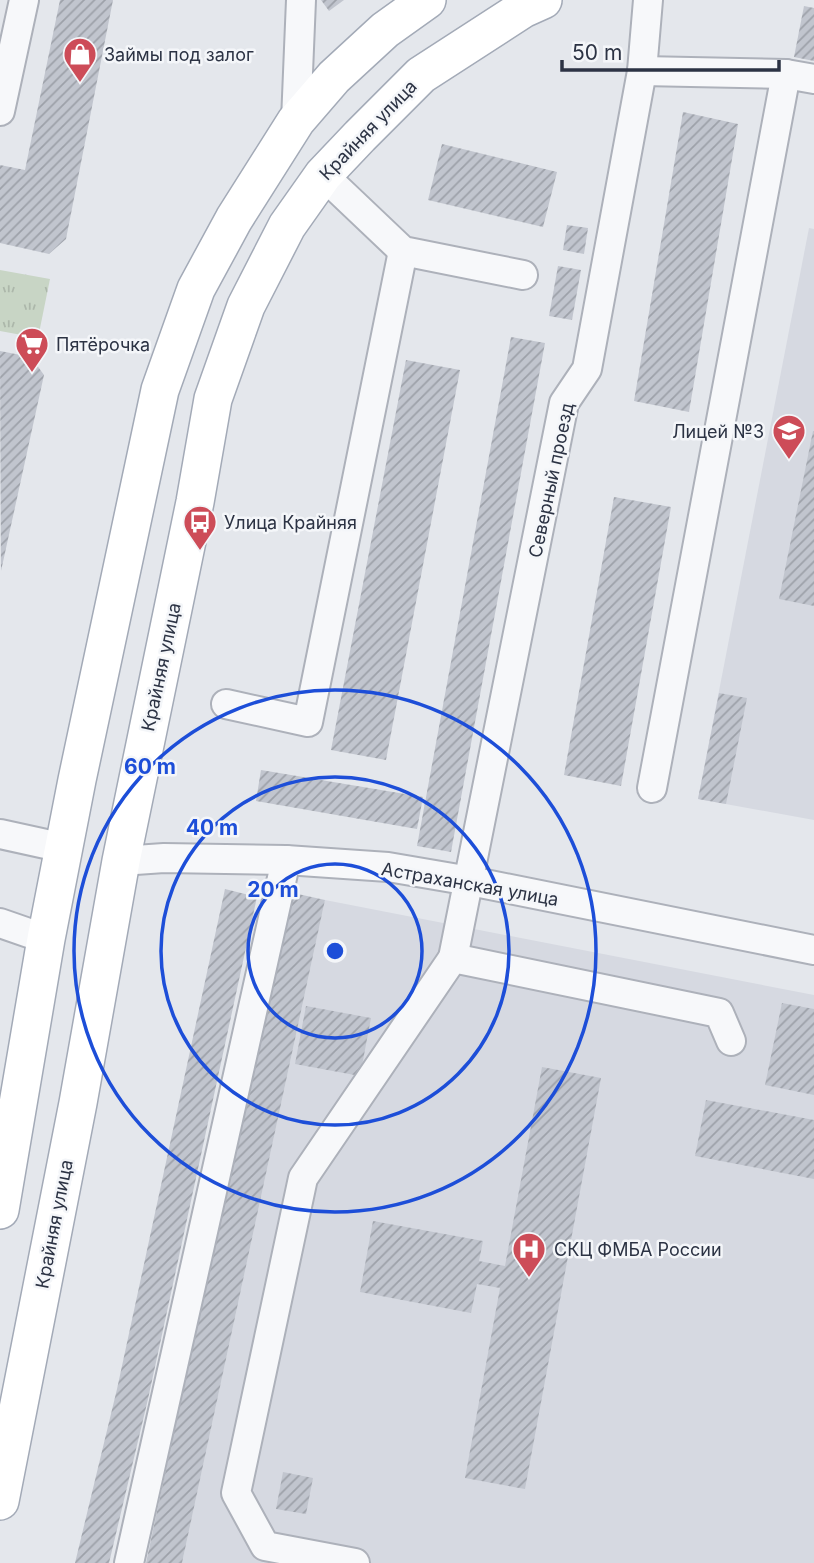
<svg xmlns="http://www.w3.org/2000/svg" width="814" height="1563" viewBox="0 0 814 1563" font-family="Inter,sans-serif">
	<defs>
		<pattern id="park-tufts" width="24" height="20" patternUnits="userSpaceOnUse" patternTransform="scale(1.75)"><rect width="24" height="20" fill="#c8d5c5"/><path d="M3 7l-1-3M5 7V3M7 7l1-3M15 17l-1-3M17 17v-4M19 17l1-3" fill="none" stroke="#acb7aa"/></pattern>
		<pattern id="building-hatch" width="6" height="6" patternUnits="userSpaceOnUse" patternTransform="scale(1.75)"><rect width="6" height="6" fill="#c1c5ce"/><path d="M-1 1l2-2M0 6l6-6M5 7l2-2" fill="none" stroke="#9da1a9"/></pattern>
	</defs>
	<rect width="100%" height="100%" fill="#e4e7ec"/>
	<g fill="#d6d9e1">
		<polygon points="809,228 814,229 814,820 698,799"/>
		<polygon points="325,900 814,995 814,1563 182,1563"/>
	</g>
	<polygon fill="url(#park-tufts)" points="0,270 50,279 38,338 0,331"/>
	<g fill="url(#building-hatch)">
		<polygon points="60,0 113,0 66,239 49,254 0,243 0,165 25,170"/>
		<polygon points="321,0 344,0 329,11"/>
		<polygon points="804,6 814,8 814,61 794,57"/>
		<polygon points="683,112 738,124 689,412 634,401"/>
		<polygon points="442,144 557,172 543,227 428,200"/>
		<polygon points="567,225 588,228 584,254 563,250"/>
		<polygon points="558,266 581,270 572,320 549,316"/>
		<polygon points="511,337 545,343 451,852 417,846"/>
		<polygon points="0,351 31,357 44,375 1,571"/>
		<polygon points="406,360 460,370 386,760 331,750"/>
		<polygon points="813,431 814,431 814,606 779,599"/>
		<polygon points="614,497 671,507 621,786 564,775"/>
		<polygon points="719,693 747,698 726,804 698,799"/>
		<polygon points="261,770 423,797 417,829 256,801"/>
		<polygon points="225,889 257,897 148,1399 109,1563 75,1563 117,1389"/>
		<polygon points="289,892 325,900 182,1563 146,1563"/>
		<polygon points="782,1003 814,1009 814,1095 765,1085"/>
		<polygon points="306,1006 371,1018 360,1076 295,1064"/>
		<polygon points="542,1067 601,1078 525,1489 465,1478 500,1288 477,1284 471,1313 360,1292 373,1221 483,1241 479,1261 505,1266"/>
		<polygon points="706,1100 814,1120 814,1179 695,1156"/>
		<polygon points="283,1472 313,1478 306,1514 276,1509"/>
	</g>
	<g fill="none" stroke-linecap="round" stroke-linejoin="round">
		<defs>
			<g id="minor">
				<polyline points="642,71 786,74 814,79"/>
				<polyline points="0,111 24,0"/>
				<polyline points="296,121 301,0"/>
				<polyline points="323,175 403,251 523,275"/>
				<polyline points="226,704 308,722 403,251"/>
				<polyline points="652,788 786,74"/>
				<polyline points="0,834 64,848"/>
				<polyline points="121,861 164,858 286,860 388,867 470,881 814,950"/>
				<polyline points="0,923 46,939"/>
				<polyline points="453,958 564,403 587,369 642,71 648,0"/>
				<polyline points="129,1563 286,860"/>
				<polyline points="355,1563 265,1546 236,1493 303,1178 453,958 719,1013 731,1041"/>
			</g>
			<g id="major">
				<polyline points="0,1210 46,939 77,780 160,390 196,289 234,219 296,121 334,77 385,30 427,0"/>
				<polyline points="0,1501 78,1103 121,861 195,502 213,399 246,306 287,226 323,175 360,136 421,75 523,9 543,0"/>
			</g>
		</defs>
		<use href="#minor" stroke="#adb1ba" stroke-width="32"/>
		<use href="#major" stroke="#a3aab7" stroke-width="40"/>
		<use href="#minor" stroke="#f7f8fa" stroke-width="28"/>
		<use href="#major" stroke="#fff" stroke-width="37"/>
	</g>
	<g fill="none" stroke="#1d4ed8" stroke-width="3.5">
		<circle cx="335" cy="951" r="87"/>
		<circle cx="335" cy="951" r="174"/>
		<circle cx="335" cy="951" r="261"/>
	</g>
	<defs>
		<symbol id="shop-pin" viewBox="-11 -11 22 30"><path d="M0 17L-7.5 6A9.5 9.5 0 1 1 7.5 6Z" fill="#cd4c58" stroke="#f4f6f9"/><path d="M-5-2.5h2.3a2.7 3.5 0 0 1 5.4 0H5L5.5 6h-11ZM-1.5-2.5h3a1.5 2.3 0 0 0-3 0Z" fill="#fff"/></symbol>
		<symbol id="supermarket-pin" viewBox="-11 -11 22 30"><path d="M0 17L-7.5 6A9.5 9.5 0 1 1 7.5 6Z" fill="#cd4c58" stroke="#f4f6f9"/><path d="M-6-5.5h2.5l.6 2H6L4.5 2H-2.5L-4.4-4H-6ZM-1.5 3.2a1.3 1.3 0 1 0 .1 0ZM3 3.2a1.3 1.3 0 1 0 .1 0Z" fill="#fff"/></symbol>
		<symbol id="school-pin" viewBox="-11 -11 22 30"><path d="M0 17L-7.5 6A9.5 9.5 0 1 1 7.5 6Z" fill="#cd4c58" stroke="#f4f6f9"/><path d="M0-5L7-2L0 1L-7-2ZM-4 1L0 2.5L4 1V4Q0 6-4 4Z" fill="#fff"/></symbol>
		<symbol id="bus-pin" viewBox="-11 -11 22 30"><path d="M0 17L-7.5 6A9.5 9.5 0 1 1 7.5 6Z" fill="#cd4c58" stroke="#f4f6f9"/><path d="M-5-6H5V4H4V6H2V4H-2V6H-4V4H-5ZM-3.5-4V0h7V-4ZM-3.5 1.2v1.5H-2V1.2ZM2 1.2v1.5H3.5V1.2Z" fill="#fff"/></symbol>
		<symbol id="hospital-pin" viewBox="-11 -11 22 30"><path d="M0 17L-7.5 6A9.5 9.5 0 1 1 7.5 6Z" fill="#cd4c58" stroke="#f4f6f9"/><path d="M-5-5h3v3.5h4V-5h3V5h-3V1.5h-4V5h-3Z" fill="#fff"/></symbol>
	</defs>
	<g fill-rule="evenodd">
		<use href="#shop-pin" x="61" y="35" width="38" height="52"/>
		<use href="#supermarket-pin" x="13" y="325" width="38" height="52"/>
		<use href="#school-pin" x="770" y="412" width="38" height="52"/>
		<use href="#bus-pin" x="181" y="503" width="38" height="52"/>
		<use href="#hospital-pin" x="510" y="1230" width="38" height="52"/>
	</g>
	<g text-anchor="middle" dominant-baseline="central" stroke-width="5" stroke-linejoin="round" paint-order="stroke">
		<g font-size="18" fill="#2c3344" stroke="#f4f6f9" text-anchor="start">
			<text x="104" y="54">Займы под залог</text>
			<text x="56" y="344">Пятёрочка</text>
			<text x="764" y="431" text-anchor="end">Лицей №3</text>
			<text x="224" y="522">Улица Крайняя</text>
			<text x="554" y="1249">СКЦ ФМБА России</text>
		</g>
		<g font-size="18" fill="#2c3344" stroke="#f4f6f9">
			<text transform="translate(368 130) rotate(-46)">Крайняя улица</text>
			<text transform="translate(551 480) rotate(-78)">Северный проезд</text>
			<text transform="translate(161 667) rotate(-78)">Крайняя улица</text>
			<text transform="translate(470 884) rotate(10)">Астраханская улица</text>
			<text transform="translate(54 1224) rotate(-79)">Крайняя улица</text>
		</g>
	</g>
	<circle cx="335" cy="951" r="10" fill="#1d4ed8" stroke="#f4f6f9" stroke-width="3.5"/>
	<g font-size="21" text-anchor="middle" font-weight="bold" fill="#1d4ed8" stroke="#f4f6f9" stroke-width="5" stroke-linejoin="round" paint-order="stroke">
		<text x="150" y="774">60 m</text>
		<text x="212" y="835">40 m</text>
		<text x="273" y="897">20 m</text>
	</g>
	<path d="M562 60v10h217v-10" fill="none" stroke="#2c3344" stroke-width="3.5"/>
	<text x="572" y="60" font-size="21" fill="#2c3344" stroke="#f4f6f9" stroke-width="5" paint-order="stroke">50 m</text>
</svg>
